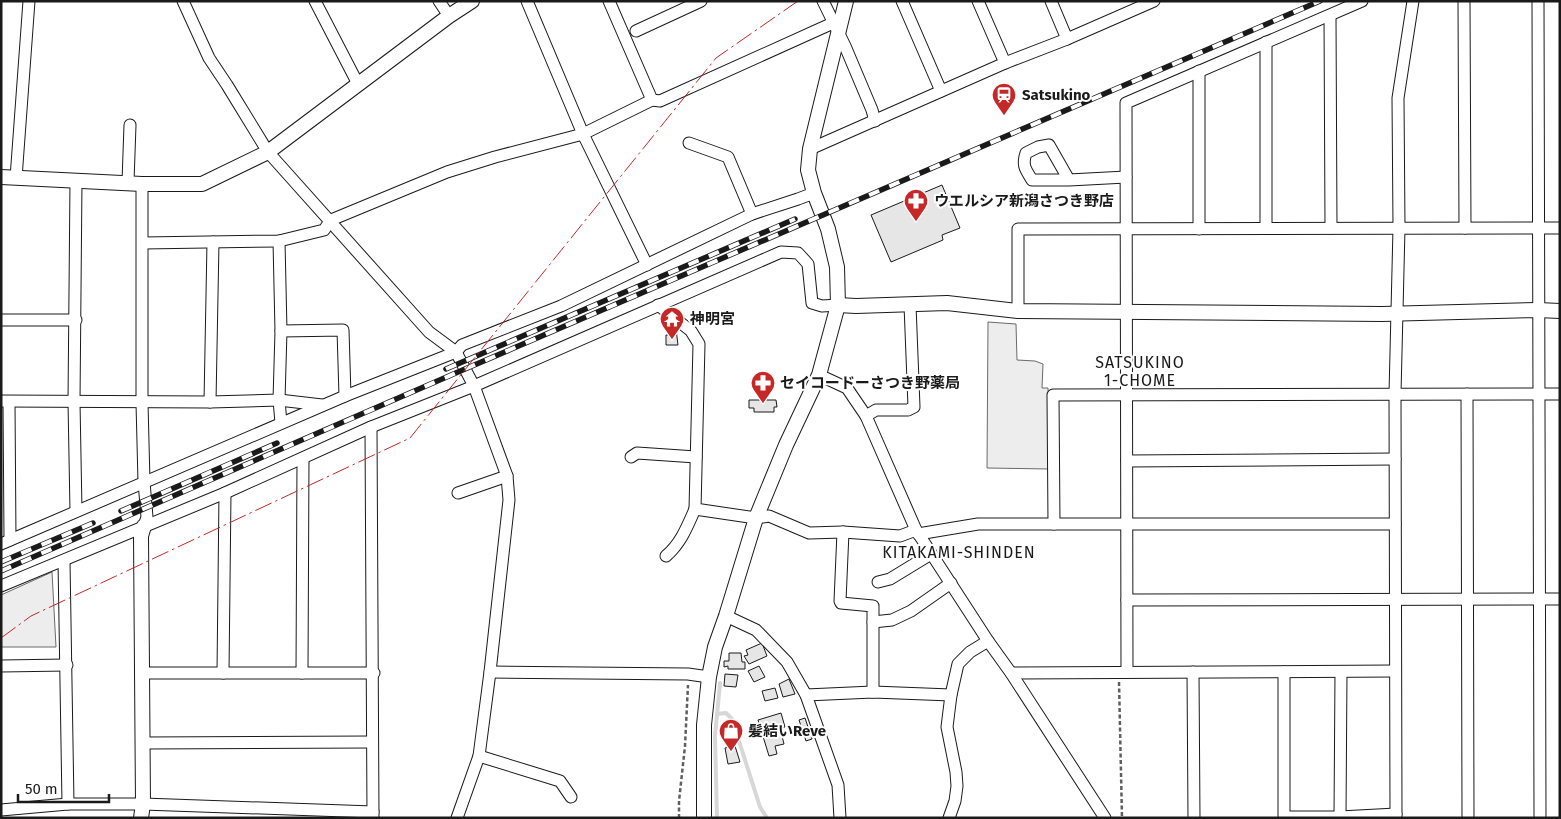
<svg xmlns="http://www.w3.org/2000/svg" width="1561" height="819" viewBox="0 0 1561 819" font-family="'Fira Sans','Noto Sans JP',sans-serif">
	<rect width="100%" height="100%" fill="#fff"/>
	<g fill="#ededed" stroke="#6a6a6a">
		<polygon points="988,322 1016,324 1017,360 1035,361 1043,364 1042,388 1048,388 1049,469 987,468"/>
		<polygon points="52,572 56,647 1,647 1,595"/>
	</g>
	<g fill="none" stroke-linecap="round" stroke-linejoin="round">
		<g stroke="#d7d7d7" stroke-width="4">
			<polyline points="717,714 726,713 732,719 760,807 767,818"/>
			<polyline points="717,818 715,736 720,683"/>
		</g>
	</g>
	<g fill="#e6e6e6" stroke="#1a1a1a">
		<polygon points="942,185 960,228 942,235 943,240 891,262 871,215"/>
		<polygon points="676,329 678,345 666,345 666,335 668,335 668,330"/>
		<polygon points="749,400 776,400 777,407 774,407 774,412 754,412 754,408 749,408"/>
		<polygon points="762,643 767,656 749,664 744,656 748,655 746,650"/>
		<polygon points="729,653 741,653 742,662 745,662 745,669 728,669 728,666 724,667 724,661 729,661"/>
		<polygon points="759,666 765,677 754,682 748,671"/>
		<polygon points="725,674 738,675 736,687 724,686"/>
		<polygon points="789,679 795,694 783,697 779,684"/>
		<polygon points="775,688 778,698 765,701 762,691"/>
		<polygon points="781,713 785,727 780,728 784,744 775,746 777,754 769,756 758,720"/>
		<polygon points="805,718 812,739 806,741 799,720"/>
		<polygon points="735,746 740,762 728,764 725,748"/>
	</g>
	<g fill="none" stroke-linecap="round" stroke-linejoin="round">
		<defs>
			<g id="minor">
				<polyline points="183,1 209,58 227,85 268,152 429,332 456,352 474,386 507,476 509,500 490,672 479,756 457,818"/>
				<polyline points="315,1 358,84"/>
				<polyline points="439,1 449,16"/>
				<polyline points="527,1 583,134 647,265"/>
				<polyline points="609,1 652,100 660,101 833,23"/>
				<polyline points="823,1 845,46 872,110 875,121"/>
				<polyline points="902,1 941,91"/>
				<polyline points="978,1 1005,63"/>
				<polyline points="1051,1 1067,39"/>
				<polyline points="1464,1 1465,228"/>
				<polyline points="1538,1 1540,818"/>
				<polyline points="1330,16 1331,228"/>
				<polyline points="636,31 701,1"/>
				<polyline points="1266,42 1266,228"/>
				<polyline points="1199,71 1199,229"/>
				<polyline points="689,143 728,157 752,214"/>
				<polyline points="810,149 1005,63 1067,39 1154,1"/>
				<polyline points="16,178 29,1"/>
				<path d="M1069,180L1049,145L1038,147L1026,153C1022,165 1025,169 1032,180H1069L1126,177"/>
				<polyline points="128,182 130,125"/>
				<polyline points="142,184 142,403 144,482 147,517 144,526"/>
				<polyline points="279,241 281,331 279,400 281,423"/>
				<polyline points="143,243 279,241 324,230 331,220 447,172 495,157 583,134 652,100"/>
				<polyline points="658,305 691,331 699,344 695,509 756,518 769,516 809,533 843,532 900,536 916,530"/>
				<polyline points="1018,311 1018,229 1560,228"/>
				<polyline points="1,320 76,320"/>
				<polyline points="281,331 343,330 345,396"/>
				<polyline points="819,375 847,388 866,416 916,530 988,641 1011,673 1105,818"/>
				<polyline points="1467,394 1468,818"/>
				<polyline points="1,401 210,402 279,400 322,405"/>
				<polyline points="9,402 10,540"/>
				<polyline points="210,402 213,242"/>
				<polyline points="866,416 876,410 908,410 914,407 910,305"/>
				<polyline points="371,427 373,818"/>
				<polyline points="631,457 637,453 696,457"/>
				<polyline points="1127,461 1395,459"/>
				<polyline points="458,493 507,476"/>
				<polyline points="76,511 74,402 76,181"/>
				<polyline points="1395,524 1054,524 1053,395 1560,394"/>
				<polyline points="843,532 840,601 841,603 873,606 873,692"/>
				<polyline points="918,534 978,524 1054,524"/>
				<polyline points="1,544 345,396 456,352 462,345 561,306 752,214 798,199 814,193"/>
				<path d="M666,556C681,543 687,527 695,509"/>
				<polyline points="64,561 68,804"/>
				<polyline points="878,582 890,579 931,554"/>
				<polyline points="1,586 225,493 371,427 474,386 781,252 798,253 808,264 812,303 822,306 838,305"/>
				<polyline points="1127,600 1560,599"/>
				<polyline points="726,616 756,630 787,662 806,695 838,785 840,818"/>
				<polyline points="873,622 892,620 911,611 951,583"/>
				<polyline points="1,666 67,665"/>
				<polyline points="490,672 688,674 709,677"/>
				<polyline points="1127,672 1126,103 1362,1"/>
				<polyline points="1193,672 1194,818"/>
				<polyline points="1284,672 1284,817 1340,817 1396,814"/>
				<polyline points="143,673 374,673"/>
				<polyline points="223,673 225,493"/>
				<polyline points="302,673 303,458"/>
				<polyline points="1011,673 1395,671"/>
				<polyline points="806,695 873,692 951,695"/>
				<polyline points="143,743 372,742"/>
				<polyline points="479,756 560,781 571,797"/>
				<polyline points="1,810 68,804 143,804 373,812"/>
				<polyline points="1340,817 1341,672"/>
				<polyline points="949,818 955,801 957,786 956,772 947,727 951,695 958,664 970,652 988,641"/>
				<polyline points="1396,818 1395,394 1399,228 1398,98 1413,1"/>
			</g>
			<g id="tertiary">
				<polyline points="1,177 142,184 202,184 268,152 449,16 472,1"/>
				<polyline points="838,305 856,306 947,303 1018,311 1382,314 1538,310 1560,311"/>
				<polyline points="141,818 143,804 141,536 144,526"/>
				<polyline points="704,818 704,725 709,677 715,647 726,616 756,518 786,445 819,375 838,305 837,267 828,229 814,193 808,170 810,149 846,1"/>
			</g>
		</defs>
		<use href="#minor" stroke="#1a1a1a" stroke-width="13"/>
		<use href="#tertiary" stroke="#1a1a1a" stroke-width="16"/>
		<g stroke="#5f5f5f" stroke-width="2.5" stroke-dasharray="4 2.5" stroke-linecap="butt">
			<polyline points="1119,682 1122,818"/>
			<polyline points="679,818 679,801 685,746 688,685"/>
		</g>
		<use href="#minor" stroke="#fff" stroke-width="11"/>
		<use href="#tertiary" stroke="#fff" stroke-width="14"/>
		<defs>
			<g id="rail">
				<polyline points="446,369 795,219"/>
				<polyline points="121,511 277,443"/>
				<polyline points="1,562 93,523"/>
				<polyline points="1,571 465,369 1320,1"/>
			</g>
		</defs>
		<use href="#rail" stroke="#1a1a1a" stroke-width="5.5"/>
		<use href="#rail" stroke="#fff" stroke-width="4" stroke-dasharray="11" stroke-linecap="butt"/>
		<polyline stroke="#c62828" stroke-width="1" stroke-dasharray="18 4 2.5 4" stroke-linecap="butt" points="1,638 31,616 410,438 716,58 798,1"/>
	</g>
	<defs>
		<symbol id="station-pin" viewBox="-11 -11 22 30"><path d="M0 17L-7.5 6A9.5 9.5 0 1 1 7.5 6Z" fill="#c62828" stroke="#fff"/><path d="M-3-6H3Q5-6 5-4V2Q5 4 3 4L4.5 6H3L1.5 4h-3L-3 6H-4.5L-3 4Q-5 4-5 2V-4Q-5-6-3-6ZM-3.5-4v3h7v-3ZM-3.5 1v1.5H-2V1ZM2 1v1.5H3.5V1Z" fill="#fff"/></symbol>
		<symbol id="pharmacy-pin" viewBox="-11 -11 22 30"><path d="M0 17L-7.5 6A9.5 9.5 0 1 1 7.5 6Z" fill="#c62828" stroke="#fff"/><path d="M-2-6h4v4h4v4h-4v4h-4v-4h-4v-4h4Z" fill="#fff"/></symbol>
		<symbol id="temple-pin" viewBox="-11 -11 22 30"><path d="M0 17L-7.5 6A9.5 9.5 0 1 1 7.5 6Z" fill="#c62828" stroke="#fff"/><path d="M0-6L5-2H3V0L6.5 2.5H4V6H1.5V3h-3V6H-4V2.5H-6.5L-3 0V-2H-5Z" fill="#fff"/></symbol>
		<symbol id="shop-pin" viewBox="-11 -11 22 30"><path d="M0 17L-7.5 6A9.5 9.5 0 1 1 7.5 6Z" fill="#c62828" stroke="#fff"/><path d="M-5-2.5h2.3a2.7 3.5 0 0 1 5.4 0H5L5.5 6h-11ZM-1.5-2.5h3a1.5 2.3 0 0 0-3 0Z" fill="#fff"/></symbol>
	</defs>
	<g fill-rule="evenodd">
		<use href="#station-pin" x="990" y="81" width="28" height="38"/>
		<use href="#pharmacy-pin" x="902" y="187" width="28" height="38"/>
		<use href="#temple-pin" x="658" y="305" width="28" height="38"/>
		<use href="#pharmacy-pin" x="749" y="369" width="28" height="38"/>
		<use href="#shop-pin" x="717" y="717" width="28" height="38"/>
	</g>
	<g text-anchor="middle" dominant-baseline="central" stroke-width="4" stroke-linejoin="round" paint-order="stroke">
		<g font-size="15" font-weight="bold" fill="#1a1a1a" stroke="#fff" text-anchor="start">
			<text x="1022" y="95">Satsukino</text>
			<text x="934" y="201">ウエルシア新潟さつき野店</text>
			<text x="690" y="319">神明宮</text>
			<text x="780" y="383">セイコードーさつき野薬局</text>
			<text x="748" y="731">髪結いReve</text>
		</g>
		<g font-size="16" letter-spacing="1" fill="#1a1a1a" stroke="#fff">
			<text x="1140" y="362">SATSUKINO<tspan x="1140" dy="18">1-CHOME</tspan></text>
			<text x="959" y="552">KITAKAMI-SHINDEN</text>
		</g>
	</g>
	<rect width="1561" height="819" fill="none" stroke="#1a1a1a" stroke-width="5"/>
	<path d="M18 794v8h91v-8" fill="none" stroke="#1a1a1a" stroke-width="2.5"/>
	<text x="25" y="794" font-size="15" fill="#1a1a1a" stroke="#ffffff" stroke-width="4" paint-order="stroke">50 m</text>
</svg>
